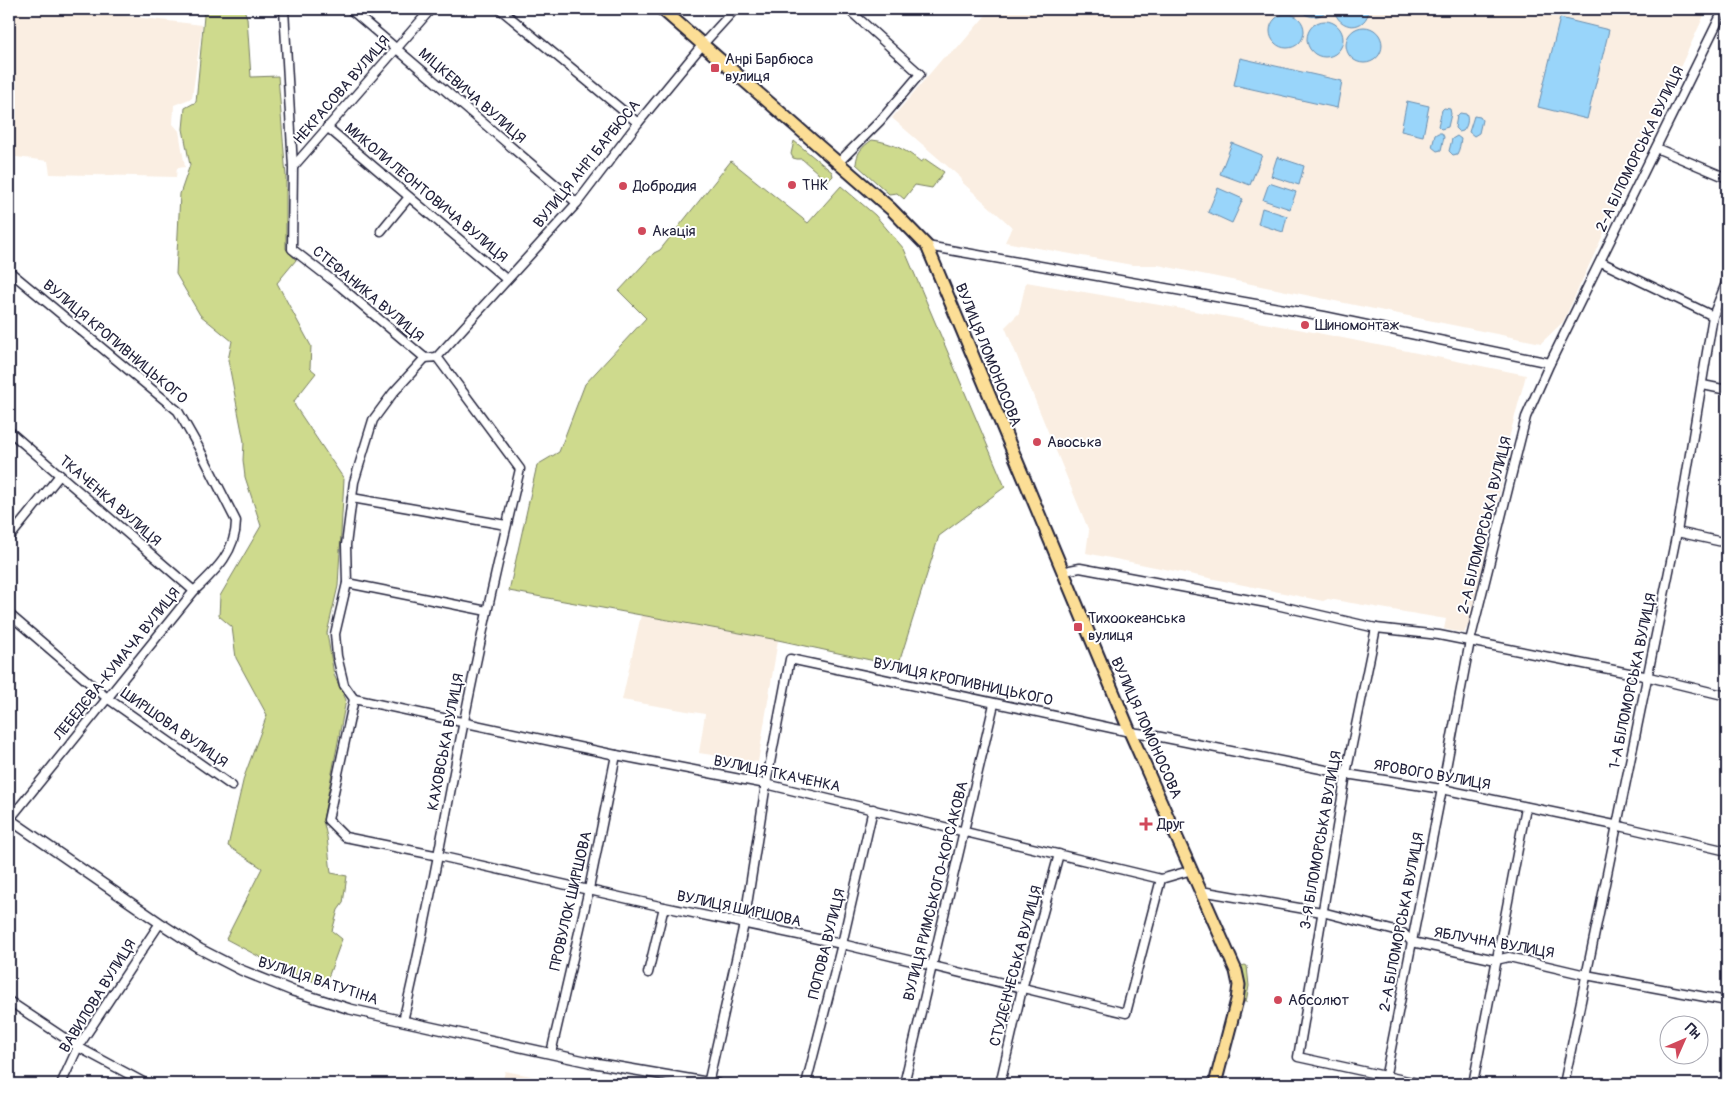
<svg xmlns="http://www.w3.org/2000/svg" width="1736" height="1093" viewBox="0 0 1736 1093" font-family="Pangolin,sans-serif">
	<rect width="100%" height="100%" fill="#fff"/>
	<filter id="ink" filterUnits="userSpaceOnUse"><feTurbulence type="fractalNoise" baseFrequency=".02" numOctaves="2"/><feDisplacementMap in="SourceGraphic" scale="10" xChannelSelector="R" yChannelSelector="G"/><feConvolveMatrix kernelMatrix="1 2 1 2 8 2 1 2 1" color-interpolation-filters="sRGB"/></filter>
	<g filter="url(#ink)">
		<g fill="#faeee2">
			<polygon points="991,9 1707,9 1563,322 1541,343 1158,265 1132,265 1005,242 1012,227 963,183 961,178 892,118 943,58 957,49"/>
			<polygon points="76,10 202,25 192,98 174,105 173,124 179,131 185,167 177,168 176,177 50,174 48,161 9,156 9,12 33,15"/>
			<polygon points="1026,282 1298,329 1526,375 1499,475 1503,477 1469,623 1464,633 1444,629 1446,619 1328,599 1323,601 1086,553 1089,531 1005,327 1019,313"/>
			<polygon points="641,615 778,640 758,762 699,753 705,714 622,700"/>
			<polygon points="505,1071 574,1084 502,1084"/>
		</g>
		<g fill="#ceda8d" stroke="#787e64">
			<polygon points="201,9 244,9 247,18 251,77 278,76 286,177 286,249 296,260 277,283 311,346 310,368 316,373 294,401 295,406 344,479 338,586 327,633 334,675 346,700 323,820 327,837 331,873 347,876 343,903 338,910 332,931 342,939 325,986 284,970 226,939 262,868 228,846 244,777 267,715 236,658 232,627 219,616 220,596 261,526 245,477 243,460 244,442 228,360 232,341 200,315 176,274 180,194 190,165 183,129 185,108 196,102 204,16"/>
			<path d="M872,140C890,142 907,150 921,162L925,159L944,172L932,188L915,185L904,199L897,193L889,194L856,164C857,152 862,147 872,140Z"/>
			<polygon points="794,141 832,172 833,176 828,181 819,180 818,173 802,159 797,159 793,158 791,154"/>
			<polygon points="731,161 808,223 841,186 875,215 904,249 1005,487 939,536 898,666 778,640 509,591 537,465 559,452 585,384 646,318 619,291 654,253 660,250"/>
			<polygon points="1245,965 1247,966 1249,986 1246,1002 1245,1002 1242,1001 1244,985 1241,966"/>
		</g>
		<g fill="#99d5fa" stroke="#698dae">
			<path d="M1299,9H1329C1319,19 1308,19 1299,9Z"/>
			<path d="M1334,9H1369C1367,32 1338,31 1334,9Z"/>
			<circle cx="1287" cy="31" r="17"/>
			<polygon points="1560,18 1609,30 1587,119 1538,107"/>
			<circle cx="1325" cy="39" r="18"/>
			<circle cx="1364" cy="45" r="18"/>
			<polygon points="1240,58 1342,81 1337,108 1234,85"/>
			<polygon points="1407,101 1429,106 1423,136 1401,131"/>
			<polygon points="1444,108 1450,109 1451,114 1448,127 1441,129 1438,126 1442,110"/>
			<path d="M1460,113L1466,114C1469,119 1467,127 1463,131L1459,132L1455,128L1457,116Z"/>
			<polygon points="1474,116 1480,117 1482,120 1479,133 1474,136 1469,132"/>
			<polygon points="1438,133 1442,133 1444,137 1441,150 1437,151 1432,147 1435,135"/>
			<path d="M1457,136L1461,139C1460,144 1460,149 1457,154L1453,155L1449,151L1452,139Z"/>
			<polygon points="1232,143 1262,155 1250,185 1220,174"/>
			<polygon points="1277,157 1304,166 1299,185 1271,176"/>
			<polygon points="1269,183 1296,192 1290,209 1263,200"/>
			<polygon points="1218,188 1243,199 1232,223 1208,212"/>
			<polygon points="1262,208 1287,216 1283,232 1258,224"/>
		</g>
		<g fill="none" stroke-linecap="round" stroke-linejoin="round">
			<defs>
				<g id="minor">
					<path d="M284,9L293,167L292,249L341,287L425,358L437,357L520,469C500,553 481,636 464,721C444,821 427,922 403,1021"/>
					<polyline points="350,9 577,203"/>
					<polyline points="500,9 638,123"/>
					<polyline points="327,127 506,279"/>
					<polyline points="1656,148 1727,178"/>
					<polyline points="838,163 880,121 920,74 848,9"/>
					<polyline points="293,167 431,9"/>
					<polyline points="381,231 409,197"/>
					<polyline points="927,246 1324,316 1550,363"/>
					<polyline points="1601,262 1713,316"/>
					<path d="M9,271L178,411L199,448L236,521C236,552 215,571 194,591L9,820"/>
					<polyline points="437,357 577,203 638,123 703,44 735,9"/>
					<polyline points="1703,385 1727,390"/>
					<polyline points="9,431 194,591"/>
					<polyline points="352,498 506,525"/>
					<polyline points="1677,532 1727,543"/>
					<polyline points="9,538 60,475"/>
					<polyline points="1062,573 1070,570 1080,568 1272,604 1376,628 1439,635 1649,677 1727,696"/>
					<polyline points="347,583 487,611"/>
					<polyline points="9,614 107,698 232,786"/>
					<polyline points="1376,628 1346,774 1298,1057 1422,1084"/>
					<polyline points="354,699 328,820 345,837 439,856 664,907 842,944 1126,1013 1161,879"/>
					<polyline points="354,699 616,755 766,784 1161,879 1192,870"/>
					<polyline points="354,699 344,685 337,656 335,634 347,583 346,545 354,482 373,420 393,393 425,358"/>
					<polyline points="1201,891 1322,912 1403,933 1412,942 1496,960 1509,957 1586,975 1727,1001"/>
					<polyline points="648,973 664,907"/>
					<polyline points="9,1001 78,1047 147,1084"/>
					<polyline points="551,1053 589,889 616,755"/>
					<polyline points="61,1084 78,1047 160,923"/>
					<polyline points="708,1084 744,924 766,784 790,659 1130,732 1146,734 1346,774 1442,789 1624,827 1727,851"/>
					<polyline points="806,1084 842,944 873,809"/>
					<polyline points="904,1084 994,704"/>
					<polyline points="1000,1084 1022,989 1059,854"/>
					<polyline points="1384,1084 1442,789 1470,641 1526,417 1550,363 1724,9"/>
					<polyline points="1473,1084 1526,807"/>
					<polyline points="1564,1084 1677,532 1713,316 1726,283 1727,283"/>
					<polyline points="1726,1084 1727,1080"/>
				</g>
				<polyline id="tertiary" points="9,819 160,923 200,949 241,970 293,991 350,1009 403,1021 589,1062 717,1084"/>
				<polyline id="primary" points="662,9 891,209 927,246 1130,732 1236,971 1239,985 1237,1000 1215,1084"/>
			</defs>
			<use href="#minor" stroke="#22223b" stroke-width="11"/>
			<use href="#tertiary" stroke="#22223b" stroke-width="12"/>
			<use href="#primary" stroke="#22223b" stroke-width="15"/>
			<use href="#minor" stroke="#fff" stroke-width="8"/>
			<use href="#tertiary" stroke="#fff" stroke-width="9"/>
			<use href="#primary" stroke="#fcde96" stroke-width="11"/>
		</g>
	</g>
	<g fill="#d1495b" stroke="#fff" stroke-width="2">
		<rect x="710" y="63" width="10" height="10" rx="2.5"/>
		<circle cx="792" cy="185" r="5"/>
		<circle cx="623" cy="186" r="5"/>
		<circle cx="642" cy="231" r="5"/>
		<circle cx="1305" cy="325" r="5"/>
		<circle cx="1037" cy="442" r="5"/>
		<rect x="1073" y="622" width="10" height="10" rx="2.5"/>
		<path d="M1143.5 816.5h5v5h5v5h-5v5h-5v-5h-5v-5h5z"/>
		<circle cx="1278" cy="1000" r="5"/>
	</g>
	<g text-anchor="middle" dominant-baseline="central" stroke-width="4" stroke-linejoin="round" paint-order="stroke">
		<g font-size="15" fill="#22223b" stroke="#fff" text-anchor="start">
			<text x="725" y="59">Анрі Барбюса<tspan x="725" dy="17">вулиця</tspan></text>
			<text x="802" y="185">ТНК</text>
			<text x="633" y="186">Добродия</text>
			<text x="652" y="231">Акація</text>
			<text x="1315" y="325">Шиномонтаж</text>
			<text x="1047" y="442">Авоська</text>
			<text x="1088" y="618">Тихоокеанська<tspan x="1088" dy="17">вулиця</tspan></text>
			<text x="1157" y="824">Друг</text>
			<text x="1288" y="1000">Абсолют</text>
		</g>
		<g font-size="15" fill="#22223b" stroke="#fff">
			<text transform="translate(342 90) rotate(-49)">НЕКРАСОВА ВУЛИЦЯ</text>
			<text transform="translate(472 96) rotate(41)">МІЦКЕВИЧА ВУЛИЦЯ</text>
			<text transform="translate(1640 149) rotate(-64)">2-А БІЛОМОРСЬКА ВУЛИЦЯ</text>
			<text transform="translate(587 164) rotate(-51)">ВУЛИЦЯ АНРІ БАРБЮСА</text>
			<text transform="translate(426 193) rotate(40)">МИКОЛИ ЛЕОНТОВИЧА ВУЛИЦЯ</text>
			<text transform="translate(368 294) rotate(40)">СТЕФАНИКА ВУЛИЦЯ</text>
			<text transform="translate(115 342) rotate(40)">ВУЛИЦЯ КРОПИВНИЦЬКОГО</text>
			<text transform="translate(988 355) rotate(68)">ВУЛИЦЯ ЛОМОНОСОВА</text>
			<text transform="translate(110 501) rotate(41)">ТКАЧЕНКА ВУЛИЦЯ</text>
			<text transform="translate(1485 525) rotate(-76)">2-А БІЛОМОРСЬКА ВУЛИЦЯ</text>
			<text transform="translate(117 664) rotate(-51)">ЛЕБЕДЄВА-КУМАЧА ВУЛИЦЯ</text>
			<text transform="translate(1633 681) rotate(-78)">1-А БІЛОМОРСЬКА ВУЛИЦЯ</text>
			<text transform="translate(963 682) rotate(12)">ВУЛИЦЯ КРОПИВНИЦЬКОГО</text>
			<text transform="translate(174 728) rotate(35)">ШИРШОВА ВУЛИЦЯ</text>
			<text transform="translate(1146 728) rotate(66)">ВУЛИЦЯ ЛОМОНОСОВА</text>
			<text transform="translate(446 742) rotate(-79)">КАХОВСЬКА ВУЛИЦЯ</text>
			<text transform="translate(777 774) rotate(12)">ВУЛИЦЯ ТКАЧЕНКА</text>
			<text transform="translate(1432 775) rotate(10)">ЯРОВОГО ВУЛИЦЯ</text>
			<text transform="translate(1321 840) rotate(-80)">3-Я БІЛОМОРСЬКА ВУЛИЦЯ</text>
			<text transform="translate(936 891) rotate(-76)">ВУЛИЦЯ РИМСЬКОГО-КОРСАКОВА</text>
			<text transform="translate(571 901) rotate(-77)">ПРОВУЛОК ШИРШОВА</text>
			<text transform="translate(739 909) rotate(12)">ВУЛИЦЯ ШИРШОВА</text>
			<text transform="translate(1402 922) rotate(-79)">2-А БІЛОМОРСЬКА ВУЛИЦЯ</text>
			<text transform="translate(1494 943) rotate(10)">ЯБЛУЧНА ВУЛИЦЯ</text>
			<text transform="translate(827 944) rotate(-76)">ПОПОВА ВУЛИЦЯ</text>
			<text transform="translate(1016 966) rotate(-75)">СТУДЄНЧЕСЬКА ВУЛИЦЯ</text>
			<text transform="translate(318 981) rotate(18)">ВУЛИЦЯ ВАТУТІНА</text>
			<text transform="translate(98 996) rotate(-58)">ВАВИЛОВА ВУЛИЦЯ</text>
		</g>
	</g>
	<rect width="1736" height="1093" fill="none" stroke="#fff" stroke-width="30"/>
	<rect x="15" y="15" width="1706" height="1063" fill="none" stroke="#22223b" stroke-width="2" filter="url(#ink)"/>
	<g transform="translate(1684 1040) rotate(45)"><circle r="24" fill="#ffffff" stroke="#a7a7b1"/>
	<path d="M0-4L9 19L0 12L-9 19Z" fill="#d1495b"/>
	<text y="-8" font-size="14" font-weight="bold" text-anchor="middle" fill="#22223b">Пн</text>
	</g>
</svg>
